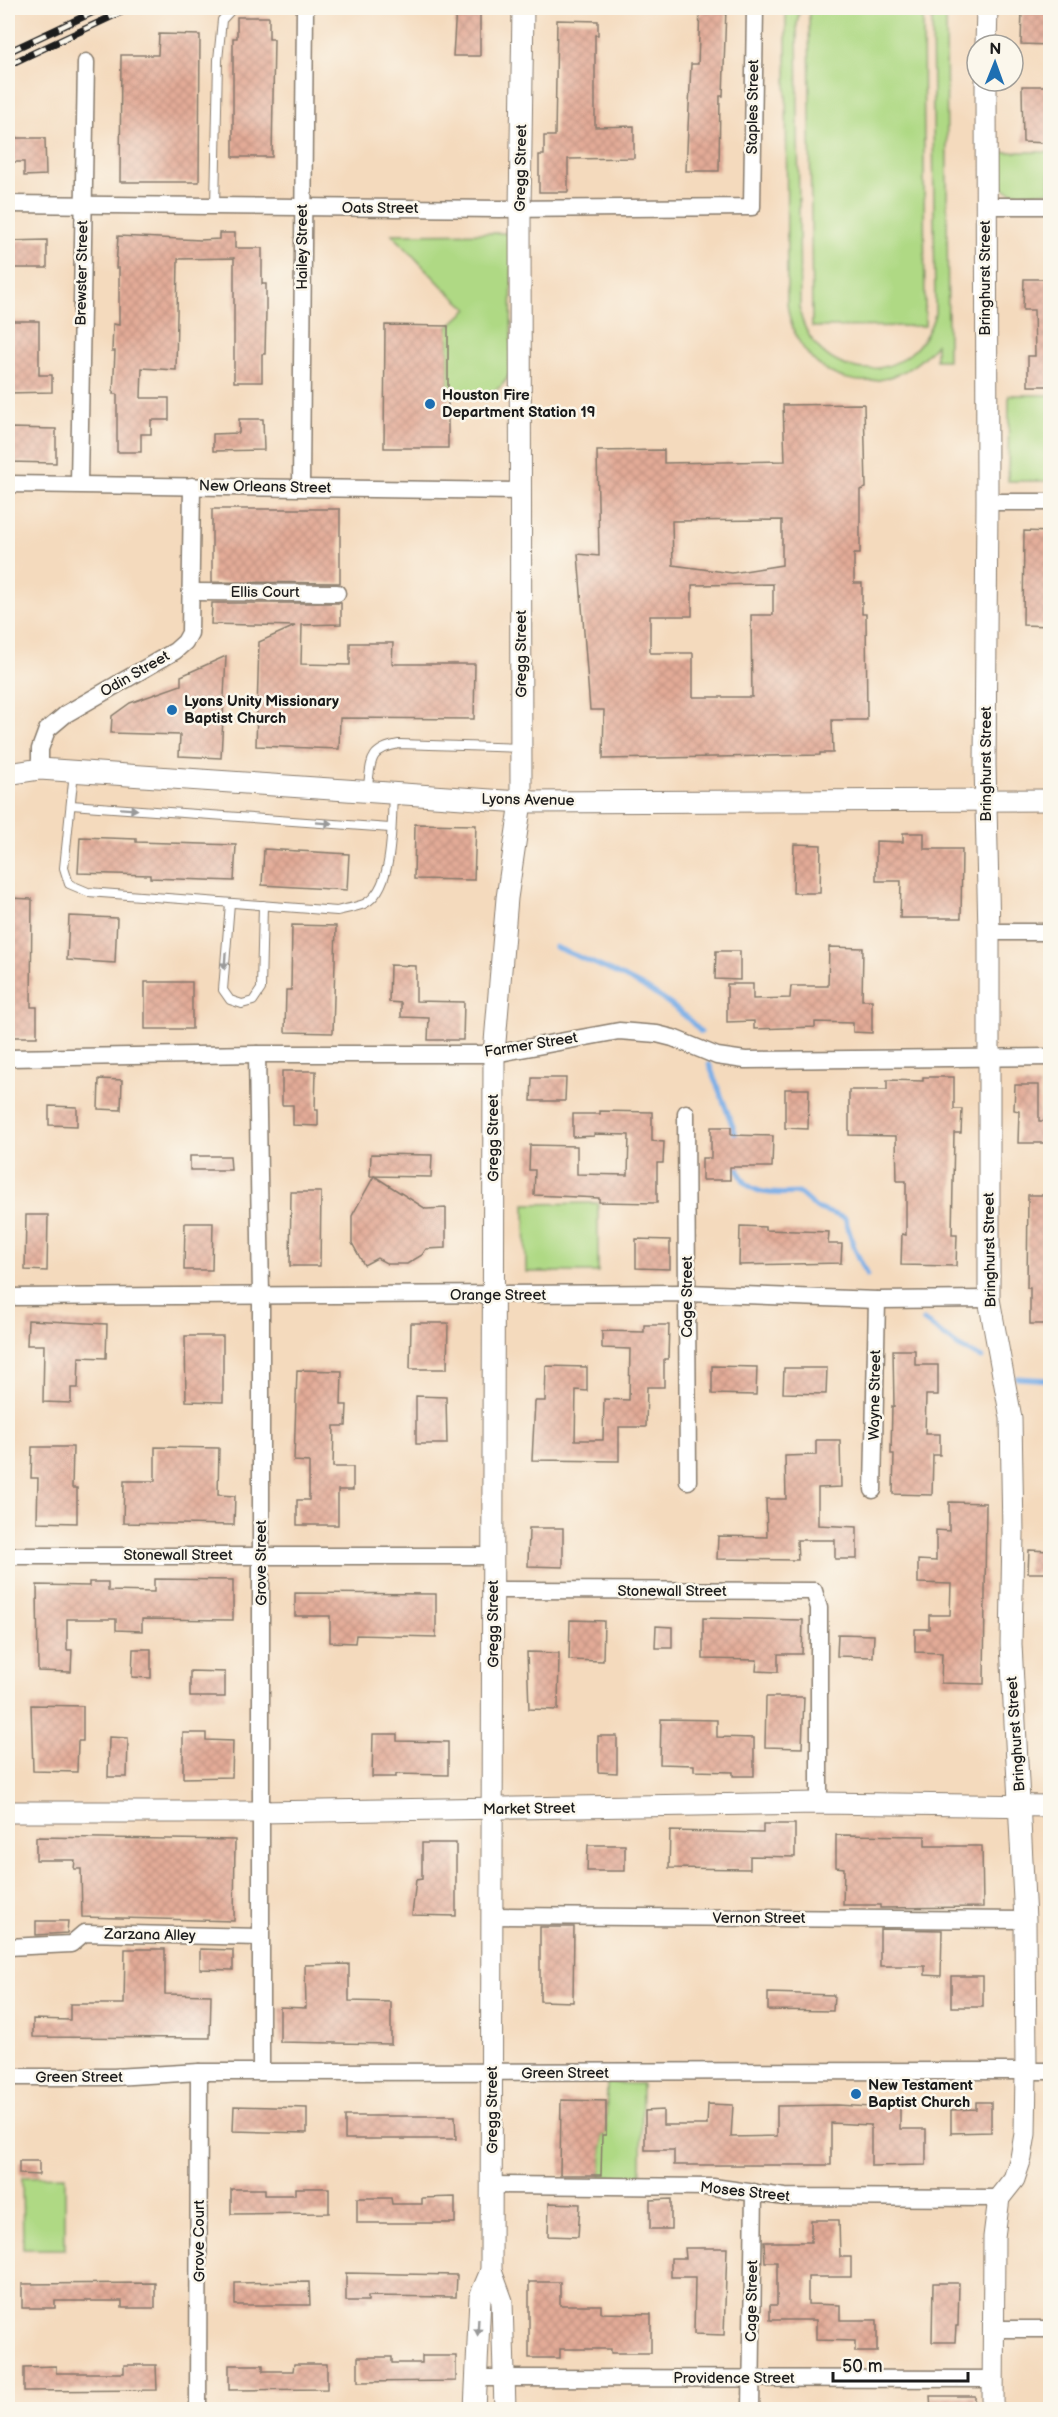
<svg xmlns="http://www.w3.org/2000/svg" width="1058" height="2417" viewBox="0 0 1058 2417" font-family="'Balsamiq Sans',sans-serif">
	<defs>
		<pattern id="building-cross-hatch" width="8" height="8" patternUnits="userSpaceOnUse" patternTransform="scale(1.5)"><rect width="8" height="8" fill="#e3ab97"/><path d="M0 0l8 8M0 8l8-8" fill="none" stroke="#c29382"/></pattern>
	</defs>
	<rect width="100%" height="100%" fill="#fbf7ec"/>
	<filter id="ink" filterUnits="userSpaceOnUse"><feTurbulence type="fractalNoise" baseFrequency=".0167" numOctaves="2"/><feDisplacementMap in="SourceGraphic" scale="12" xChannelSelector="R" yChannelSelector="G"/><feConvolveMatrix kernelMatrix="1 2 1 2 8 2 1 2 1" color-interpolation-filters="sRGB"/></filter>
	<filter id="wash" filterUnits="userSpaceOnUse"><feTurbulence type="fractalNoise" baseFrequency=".008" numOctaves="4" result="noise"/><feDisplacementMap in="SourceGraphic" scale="24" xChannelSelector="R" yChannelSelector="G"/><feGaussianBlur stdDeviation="1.35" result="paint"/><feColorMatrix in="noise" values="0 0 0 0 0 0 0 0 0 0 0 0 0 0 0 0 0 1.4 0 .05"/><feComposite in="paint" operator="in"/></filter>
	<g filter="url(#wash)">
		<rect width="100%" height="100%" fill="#f4dabd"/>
		<g fill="#afd984" stroke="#667a50" stroke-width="1.5">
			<path d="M786,8H800L797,24L800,313C819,388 916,387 935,313L932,8H946L948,360H936V344C885,408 797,386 787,303Z"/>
			<polygon points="809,8 923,8 925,326 812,327"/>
			<path d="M996,152H1050V192C1032,192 1007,198 995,181Z"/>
			<path d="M512,233L511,371C498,401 476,395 448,395V327L468,309L444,288L392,234Z"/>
			<polygon points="1009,395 1050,395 1050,481 1008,481"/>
			<polygon points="598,1203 598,1272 526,1272 525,1204"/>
			<polygon points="607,2083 642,2084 641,2177 601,2177 602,2135 606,2135"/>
			<polygon points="65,2176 65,2249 23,2249 22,2177"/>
		</g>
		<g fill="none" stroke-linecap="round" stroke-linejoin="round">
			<g stroke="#79aee7" stroke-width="5">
				<path d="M555,947C605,968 663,989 701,1032"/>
				<polyline points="709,1064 735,1132 736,1141"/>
				<path d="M737,1160C740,1197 771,1194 799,1193L816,1208L845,1218L854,1247L867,1275"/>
				<polyline points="923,1320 959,1347 982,1358"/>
				<polyline points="1017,1378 1050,1380"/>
			</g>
		</g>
		<g id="blocks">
			<g fill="url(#building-cross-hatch)" fill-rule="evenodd">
				<polygon points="456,8 480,8 480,56 453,56"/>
				<polygon points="700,8 726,8 723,96 720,96 719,171 686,171 691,64 698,64"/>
				<polygon points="1022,8 1050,8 1050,45 1021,44"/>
				<polygon points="237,17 269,17 269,39 274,39 272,157 233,157 233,38 237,38"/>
				<polygon points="557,20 598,21 598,35 595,35 595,127 634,126 634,158 568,159 568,192 539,192 539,155 544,155 544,136 555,136"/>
				<polygon points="159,34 200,35 199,182 120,182 121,55 158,55"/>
				<polygon points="1022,86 1050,86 1050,143 1023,142"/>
				<polygon points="10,138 45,138 46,175 24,176 24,162 10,162"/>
				<polygon points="219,233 235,233 235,248 262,248 262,284 266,284 266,310 265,354 262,354 262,382 234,382 234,258 178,259 176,370 142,368 141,398 169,398 169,420 151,420 151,434 141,434 141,452 117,452 117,394 113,394 115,351 112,351 113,324 119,325 119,268 116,268 118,236 201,240 219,239"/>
				<polygon points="47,240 47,268 8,268 8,241"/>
				<polygon points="1024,279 1050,279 1050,386 1028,386 1028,356 1035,356 1034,310 1023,310"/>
				<polygon points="10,321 39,321 39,375 52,375 52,392 8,393 8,365 11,365"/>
				<polygon points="385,325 448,326 448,448 384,448"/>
				<path d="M864,404L866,488L860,490V554H854V583H862V614H866L867,720H832L833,753H820V755L603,759L604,710H590L578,554L599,556L597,451L664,450V463L785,461L783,405ZM782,520V565L732,573L673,565L672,521ZM773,584V615H751L752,697H693V653H650V616H692V585Z"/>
				<polygon points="239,419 263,419 264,450 213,451 213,434 239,433"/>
				<polygon points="8,428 56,429 56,463 8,462"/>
				<polygon points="212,509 340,509 340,583 212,582"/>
				<polygon points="1024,531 1050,532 1050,626 1023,625"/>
				<polygon points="212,603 341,603 341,624 302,625 301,664 350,665 350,643 393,643 392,664 475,664 474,719 340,718 339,749 256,746 259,642 295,626 211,624"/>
				<polygon points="226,656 221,758 179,756 180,735 111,733 112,716 130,703 181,685 181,676"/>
				<polygon points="415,824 476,825 474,880 414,879"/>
				<polygon points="903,833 924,833 924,849 962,849 961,918 900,918 901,881 876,881 876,841 903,842"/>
				<polygon points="80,837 136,839 136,842 236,845 234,881 150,878 150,875 78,873"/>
				<polygon points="794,844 821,845 820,893 793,893"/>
				<polygon points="264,849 349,854 347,890 262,885"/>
				<polygon points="8,898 32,899 31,1007 37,1007 37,1037 8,1037"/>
				<polygon points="69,916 117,918 115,963 67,960"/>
				<polygon points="292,925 336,926 333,1033 285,1032 286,990 291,990"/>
				<polygon points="829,947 863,948 862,1000 872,1000 872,1033 853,1032 853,1023 815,1022 815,1027 754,1029 754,1021 727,1022 727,984 753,984 753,999 790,998 791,986 828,986"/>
				<polygon points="716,951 740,951 740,980 715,979"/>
				<polygon points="390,965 416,966 416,1001 464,1002 463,1040 428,1040 429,1018 401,1017 401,1003 389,1002"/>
				<rect x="145" y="982" width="47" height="47"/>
				<polygon points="282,1071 316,1071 315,1110 318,1110 318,1126 293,1125 293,1105 282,1105"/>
				<polygon points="923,1077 954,1077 954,1109 962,1109 961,1133 954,1133 952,1235 957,1235 956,1266 901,1265 902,1234 906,1235 906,1181 897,1181 896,1136 849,1135 849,1090 887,1090 887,1080 923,1081"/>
				<polygon points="532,1078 566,1078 565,1101 531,1101"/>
				<polygon points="99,1079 122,1080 121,1110 98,1109"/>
				<polygon points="1015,1085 1039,1085 1039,1121 1050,1121 1050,1143 1018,1143 1019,1111 1014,1110"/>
				<polygon points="785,1089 809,1089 808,1129 785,1128"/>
				<polygon points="49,1106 77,1107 77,1126 49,1125"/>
				<polygon points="600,1111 652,1112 652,1141 664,1142 663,1163 657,1163 657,1203 599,1202 599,1198 534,1195 535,1170 529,1170 530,1145 577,1146 577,1174 628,1175 629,1135 594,1134 594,1136 573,1137 573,1114 600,1114"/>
				<polygon points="711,1127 731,1127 731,1135 773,1136 772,1167 730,1167 730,1180 702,1180 702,1158 711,1158"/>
				<polygon points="371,1154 432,1155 431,1177 370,1176"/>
				<polygon points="190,1156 230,1156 231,1170 190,1170"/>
				<polygon points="374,1176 426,1209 446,1208 446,1248 426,1249 422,1255 407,1264 388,1264 377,1258 364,1265 352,1243 352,1216"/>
				<polygon points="291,1192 321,1192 320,1266 290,1266"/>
				<polygon points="1028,1195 1050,1195 1050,1324 1030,1324 1030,1288 1027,1288"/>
				<polygon points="26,1215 48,1215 47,1271 25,1270"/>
				<polygon points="185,1223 213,1223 212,1270 184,1270"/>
				<polygon points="740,1226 765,1227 765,1230 829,1232 828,1244 842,1244 841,1263 739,1265"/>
				<polygon points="636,1239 670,1240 670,1269 636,1268"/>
				<polygon points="28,1320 107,1324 106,1358 79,1357 78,1388 71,1388 71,1403 43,1402 44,1345 27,1345"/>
				<polygon points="411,1323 448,1323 447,1369 410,1369"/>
				<polygon points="644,1325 669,1325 668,1359 664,1359 664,1387 647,1387 646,1427 619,1427 619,1461 532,1460 535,1401 545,1401 546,1366 587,1367 587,1391 576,1390 575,1440 603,1440 604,1399 629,1400 630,1349 602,1348 602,1331 644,1332"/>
				<polygon points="185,1336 223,1336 223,1402 186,1401"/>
				<polygon points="893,1350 915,1350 915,1365 938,1365 938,1395 926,1395 925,1434 940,1434 940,1455 933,1455 932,1495 893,1494 894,1454 891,1454 892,1406 894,1407"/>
				<polygon points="712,1366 757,1367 756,1395 712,1394"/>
				<polygon points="784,1368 827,1368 826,1394 783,1393"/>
				<polygon points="297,1370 342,1371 341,1405 347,1405 346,1426 334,1426 333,1467 353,1467 353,1490 338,1490 338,1525 297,1525 297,1500 309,1500 309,1462 294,1461"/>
				<polygon points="416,1396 446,1397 447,1444 416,1444"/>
				<polygon points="816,1440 840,1440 841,1487 818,1488 818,1525 857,1527 857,1559 835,1559 835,1540 797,1540 798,1560 717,1559 718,1536 767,1537 766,1499 786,1499 785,1456 816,1455"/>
				<polygon points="32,1447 73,1447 72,1488 77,1488 77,1523 37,1522 38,1478 31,1478"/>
				<polygon points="155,1447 219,1448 218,1495 235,1496 234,1525 123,1523 124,1481 155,1481"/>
				<polygon points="949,1502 986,1503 984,1684 941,1683 942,1653 915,1652 915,1629 929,1629 929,1615 950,1615 951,1584 918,1583 918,1560 936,1561 936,1530 949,1531"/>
				<polygon points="529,1528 563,1528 563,1567 528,1566"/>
				<polygon points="1029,1550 1050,1551 1050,1573 1028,1573"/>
				<polygon points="154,1579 233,1580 233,1620 142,1619 142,1631 116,1630 116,1619 67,1619 67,1650 72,1650 71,1672 38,1671 37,1585 89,1586 89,1582 108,1582 108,1591 154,1592"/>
				<polygon points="295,1593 436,1594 436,1637 356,1635 355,1643 330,1642 330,1616 295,1616"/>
				<polygon points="703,1618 803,1620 802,1654 778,1654 778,1672 756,1671 757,1660 703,1659"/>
				<polygon points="570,1620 604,1621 603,1661 569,1660"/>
				<polygon points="656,1626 672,1627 672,1648 655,1648"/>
				<polygon points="838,1634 874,1635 873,1657 837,1656"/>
				<polygon points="133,1649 151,1649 151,1678 132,1677"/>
				<polygon points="527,1652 559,1653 558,1710 529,1709"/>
				<polygon points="190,1671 225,1672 225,1697 190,1697"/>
				<polygon points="766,1697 804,1697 802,1748 765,1747"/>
				<polygon points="31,1705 83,1706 83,1741 78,1741 77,1772 33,1771"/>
				<polygon points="661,1719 717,1720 717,1737 754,1738 754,1776 733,1776 733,1772 694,1771 694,1765 660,1764"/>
				<polygon points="183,1733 206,1733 206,1740 233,1741 232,1777 183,1778"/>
				<polygon points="373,1734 397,1734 397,1741 448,1742 448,1775 396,1774 396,1777 372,1777"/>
				<polygon points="598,1736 617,1736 617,1773 598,1772"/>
				<polygon points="109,1737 128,1738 127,1777 108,1777"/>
				<polygon points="763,1824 795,1824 795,1857 750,1856 750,1869 669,1868 670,1831 763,1833"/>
				<polygon points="836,1835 925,1836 925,1846 982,1846 983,1907 880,1908 880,1905 843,1905 844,1868 836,1867"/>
				<polygon points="36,1837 235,1840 234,1921 82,1917 81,1869 74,1869 75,1860 36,1860"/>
				<polygon points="422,1843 456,1843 456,1916 412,1915 416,1880 422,1879"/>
				<polygon points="588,1845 625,1845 625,1871 587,1871"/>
				<polygon points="36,1921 68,1921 67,1933 36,1935"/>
				<polygon points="540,1927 574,1927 573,2002 540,2001"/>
				<polygon points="880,1929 942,1930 941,1976 925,1975 925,1966 880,1966"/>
				<polygon points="125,1949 165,1949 165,1994 211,1995 210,2038 33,2037 33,2019 70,2020 70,2004 124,2004"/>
				<polygon points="200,1949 233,1950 233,1970 200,1969"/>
				<polygon points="349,1964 349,2001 391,2002 391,2044 280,2042 280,2007 306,2008 305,1965"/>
				<rect x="951" y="1976" width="32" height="31"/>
				<polygon points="768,1993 834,1995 833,2011 768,2010"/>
				<polygon points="561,2100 606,2101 606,2135 602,2135 601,2175 560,2175"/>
				<polygon points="976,2102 991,2102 991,2132 951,2133 951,2110 976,2109"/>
				<polygon points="708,2104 733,2105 731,2137 777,2136 777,2106 838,2105 870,2107 870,2104 900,2104 900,2129 926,2129 926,2165 871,2166 871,2125 831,2123 831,2165 674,2165 674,2150 645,2150 645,2111 663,2110 663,2125 707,2125"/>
				<polygon points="234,2106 307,2108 307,2133 233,2131"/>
				<polygon points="345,2116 455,2116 456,2139 345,2139"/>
				<polygon points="19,2161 39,2161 39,2175 19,2174"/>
				<polygon points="295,2188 329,2188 329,2213 231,2214 231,2189 265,2189 265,2195 295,2195"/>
				<polygon points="455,2197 455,2223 357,2223 357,2198 391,2198 392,2204 422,2204 422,2198"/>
				<polygon points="671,2199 671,2229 650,2229 650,2200"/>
				<polygon points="549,2203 580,2204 578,2237 548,2236"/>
				<polygon points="811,2220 839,2220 840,2257 851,2257 851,2277 808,2277 808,2304 840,2305 840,2320 877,2320 877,2352 855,2352 855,2341 816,2340 816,2320 770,2320 770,2305 777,2305 777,2262 765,2262 764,2242 811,2242"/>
				<polygon points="685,2248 727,2248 724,2335 694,2334 695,2277 671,2277 671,2258 686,2258"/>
				<polygon points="346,2273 457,2275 456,2297 368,2296 368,2301 346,2301"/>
				<polygon points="309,2282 310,2305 235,2305 235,2283"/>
				<polygon points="529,2282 560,2282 560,2305 601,2305 601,2313 651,2314 651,2353 611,2353 611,2349 560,2349 560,2358 529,2358"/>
				<polygon points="155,2283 155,2308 122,2308 122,2301 55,2301 55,2308 22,2308 22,2284"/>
				<polygon points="933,2283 959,2283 958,2326 956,2326 955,2342 932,2342"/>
				<polygon points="422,2356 456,2356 456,2381 358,2382 358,2357 392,2357 392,2363 422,2363"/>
				<polygon points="294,2364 327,2364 327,2389 229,2390 229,2365 263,2365 263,2371 293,2371"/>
				<polygon points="124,2365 156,2365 157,2390 24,2391 24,2367 56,2366 56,2373 124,2373"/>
				<polygon points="930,2396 975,2396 975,2409 931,2409"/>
			</g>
		</g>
	</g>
	<g filter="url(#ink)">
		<use href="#blocks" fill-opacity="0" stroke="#887b6c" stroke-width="1.5"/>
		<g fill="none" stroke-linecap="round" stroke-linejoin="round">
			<defs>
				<g id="service">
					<polyline points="215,207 218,60 222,20 233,8"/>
					<path d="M74,772L64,868L69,884L88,892L337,911C345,909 356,907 364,904C395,889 391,823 393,794"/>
					<path d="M367,792C372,763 366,750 399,744L521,748"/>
					<polyline points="71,805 390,828"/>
					<polyline points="230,903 223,990 230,1000 242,1004 253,1001 261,989 263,905"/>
				</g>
				<g id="minor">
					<polyline points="8,204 500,209 752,207 755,8"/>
					<polyline points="985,206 1050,206"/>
					<polyline points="8,484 522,491"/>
					<polyline points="79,484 86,62"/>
					<polyline points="301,487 305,8"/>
					<polyline points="987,502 1050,502"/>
					<polyline points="192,592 337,593"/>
					<polyline points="40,769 40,749 47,730 66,714 175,651 185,642 190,633 192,486"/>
					<polyline points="989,932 1050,932"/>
					<polyline points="257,1054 261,1296 261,2072"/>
					<polyline points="8,1058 257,1054 494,1054 619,1031 657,1034 673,1038 717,1056 745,1060 1050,1057"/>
					<polyline points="686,1113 688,1481"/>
					<polyline points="8,1297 687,1293 877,1300 989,1299"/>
					<polyline points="873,1490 877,1300"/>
					<polyline points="8,1556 493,1556"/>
					<polyline points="493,1590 814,1591 819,1608 819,1803"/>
					<polyline points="492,1916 1025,1920"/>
					<polyline points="8,1947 71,1944 84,1933 260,1937"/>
					<polyline points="8,2077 114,2077 199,2072 1050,2071"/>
					<polyline points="491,2185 713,2187 785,2197 999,2198"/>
					<polyline points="993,2329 1050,2329"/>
					<polyline points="475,2378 993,2379"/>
					<polyline points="198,2410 199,2072"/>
					<polyline points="751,2410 754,2192"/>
				</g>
				<g id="tertiary">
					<polyline points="986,45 987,8"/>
					<polyline points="986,81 987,502 985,765 989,932 989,1299 1011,1418 1013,1533 1011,1644 1025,1920 1026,2071 1025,2134 1021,2158 1014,2179 999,2198 994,2237 993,2410"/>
					<polyline points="8,774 40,769 521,802 1050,800"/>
					<polyline points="8,1812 261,1812 819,1803 1050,1806"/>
					<polyline points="475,2410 480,2297 491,2271"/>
					<polyline points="505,2410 502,2301 491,2271 494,1054 507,898 521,802 520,209 523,8"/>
				</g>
			</defs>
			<use href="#service" stroke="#887b6c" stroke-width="10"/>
			<use href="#minor" stroke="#887b6c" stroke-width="19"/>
			<use href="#tertiary" stroke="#887b6c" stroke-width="23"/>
			<use href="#service" stroke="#fff" stroke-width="8"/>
			<use href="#minor" stroke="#fff" stroke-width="16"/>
			<use href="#tertiary" stroke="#fff" stroke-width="21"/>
			<defs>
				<g id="rail">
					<polyline points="8,52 102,8"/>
					<polyline points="8,65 130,8"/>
				</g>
			</defs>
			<use href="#rail" stroke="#1c1c1c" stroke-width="7"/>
			<use href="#rail" stroke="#fbf7ec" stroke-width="4.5" stroke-dasharray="14" stroke-linecap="butt"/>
		</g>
		<defs><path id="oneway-solid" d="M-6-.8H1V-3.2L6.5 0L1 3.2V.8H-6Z" transform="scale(1.5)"/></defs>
		<g fill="#999">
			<use href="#oneway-solid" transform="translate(129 809) rotate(4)"/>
			<use href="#oneway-solid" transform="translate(324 823) rotate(4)"/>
			<use href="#oneway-solid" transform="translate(225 961) rotate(94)"/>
			<use href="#oneway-solid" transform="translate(478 2327) rotate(93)"/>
		</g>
	</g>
	<g fill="#1f6fb2" stroke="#fbf7ec" stroke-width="2">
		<circle cx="430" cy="404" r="6"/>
		<circle cx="172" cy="710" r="6"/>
		<circle cx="856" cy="2094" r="6"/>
	</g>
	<g text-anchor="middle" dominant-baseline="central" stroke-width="5" stroke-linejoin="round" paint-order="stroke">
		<g font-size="15" fill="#1c1c1c" stroke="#fbf7ec">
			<text transform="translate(753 107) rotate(-89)">Staples Street</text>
			<text transform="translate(521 168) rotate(-89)">Gregg Street</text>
			<text x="380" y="208">Oats Street</text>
			<text transform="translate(302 247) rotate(-90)">Hailey Street</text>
			<text transform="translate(82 273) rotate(-89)">Brewster Street</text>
			<text transform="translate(985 278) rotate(-90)">Bringhurst Street</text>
			<text transform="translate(265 487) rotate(1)">New Orleans Street</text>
			<text x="265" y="592">Ellis Court</text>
			<text transform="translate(521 654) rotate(-90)">Gregg Street</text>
			<text transform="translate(135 674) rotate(-30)">Odin Street</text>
			<text transform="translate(986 764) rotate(-90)">Bringhurst Street</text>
			<text transform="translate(528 800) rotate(1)">Lyons Avenue</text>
			<text transform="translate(531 1045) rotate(-9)">Farmer Street</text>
			<text transform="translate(493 1138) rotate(-90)">Gregg Street</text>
			<text transform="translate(990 1250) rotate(-91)">Bringhurst Street</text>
			<text x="498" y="1295">Orange Street</text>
			<text transform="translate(687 1297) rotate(-90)">Cage Street</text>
			<text transform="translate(875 1395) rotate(-89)">Wayne Street</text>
			<text x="178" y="1555">Stonewall Street</text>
			<text transform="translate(261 1563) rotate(-90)">Grove Street</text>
			<text x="672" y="1591">Stonewall Street</text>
			<text transform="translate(493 1624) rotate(-90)">Gregg Street</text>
			<text transform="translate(1016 1734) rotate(-94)">Bringhurst Street</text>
			<text transform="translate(529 1809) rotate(-1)">Market Street</text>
			<text x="759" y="1918">Vernon Street</text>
			<text transform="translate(150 1935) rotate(1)">Zarzana Alley</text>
			<text x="565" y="2073">Green Street</text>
			<text x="79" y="2077">Green Street</text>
			<text transform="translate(492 2110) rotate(-90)">Gregg Street</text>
			<text transform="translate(745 2192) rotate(6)">Moses Street</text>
			<text transform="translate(199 2241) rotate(-90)">Grove Court</text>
			<text transform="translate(752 2301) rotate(-89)">Cage Street</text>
			<text x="734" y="2378">Providence Street</text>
		</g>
		<g font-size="15" font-weight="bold" fill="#1c1c1c" stroke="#fbf7ec" text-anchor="start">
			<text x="442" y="395">Houston Fire<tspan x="442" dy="17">Department Station 19</tspan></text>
			<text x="184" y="701">Lyons Unity Missionary<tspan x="184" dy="17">Baptist Church</tspan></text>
			<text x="868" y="2085">New Testament<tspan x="868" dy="17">Baptist Church</tspan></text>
		</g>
	</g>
	<rect width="1058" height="2417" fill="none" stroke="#fbf7ec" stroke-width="30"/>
	<g transform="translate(995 63) rotate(1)"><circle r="28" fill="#fbf7ec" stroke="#a29f99" stroke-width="1.5"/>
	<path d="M0-4.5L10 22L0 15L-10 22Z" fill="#1f6fb2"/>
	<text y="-9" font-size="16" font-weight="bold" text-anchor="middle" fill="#1c1c1c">N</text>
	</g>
	<path d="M833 2372v9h135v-9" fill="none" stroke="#1c1c1c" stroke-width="3"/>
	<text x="842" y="2372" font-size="18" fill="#1c1c1c" stroke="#fbf7ec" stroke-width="4.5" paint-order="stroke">50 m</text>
</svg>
